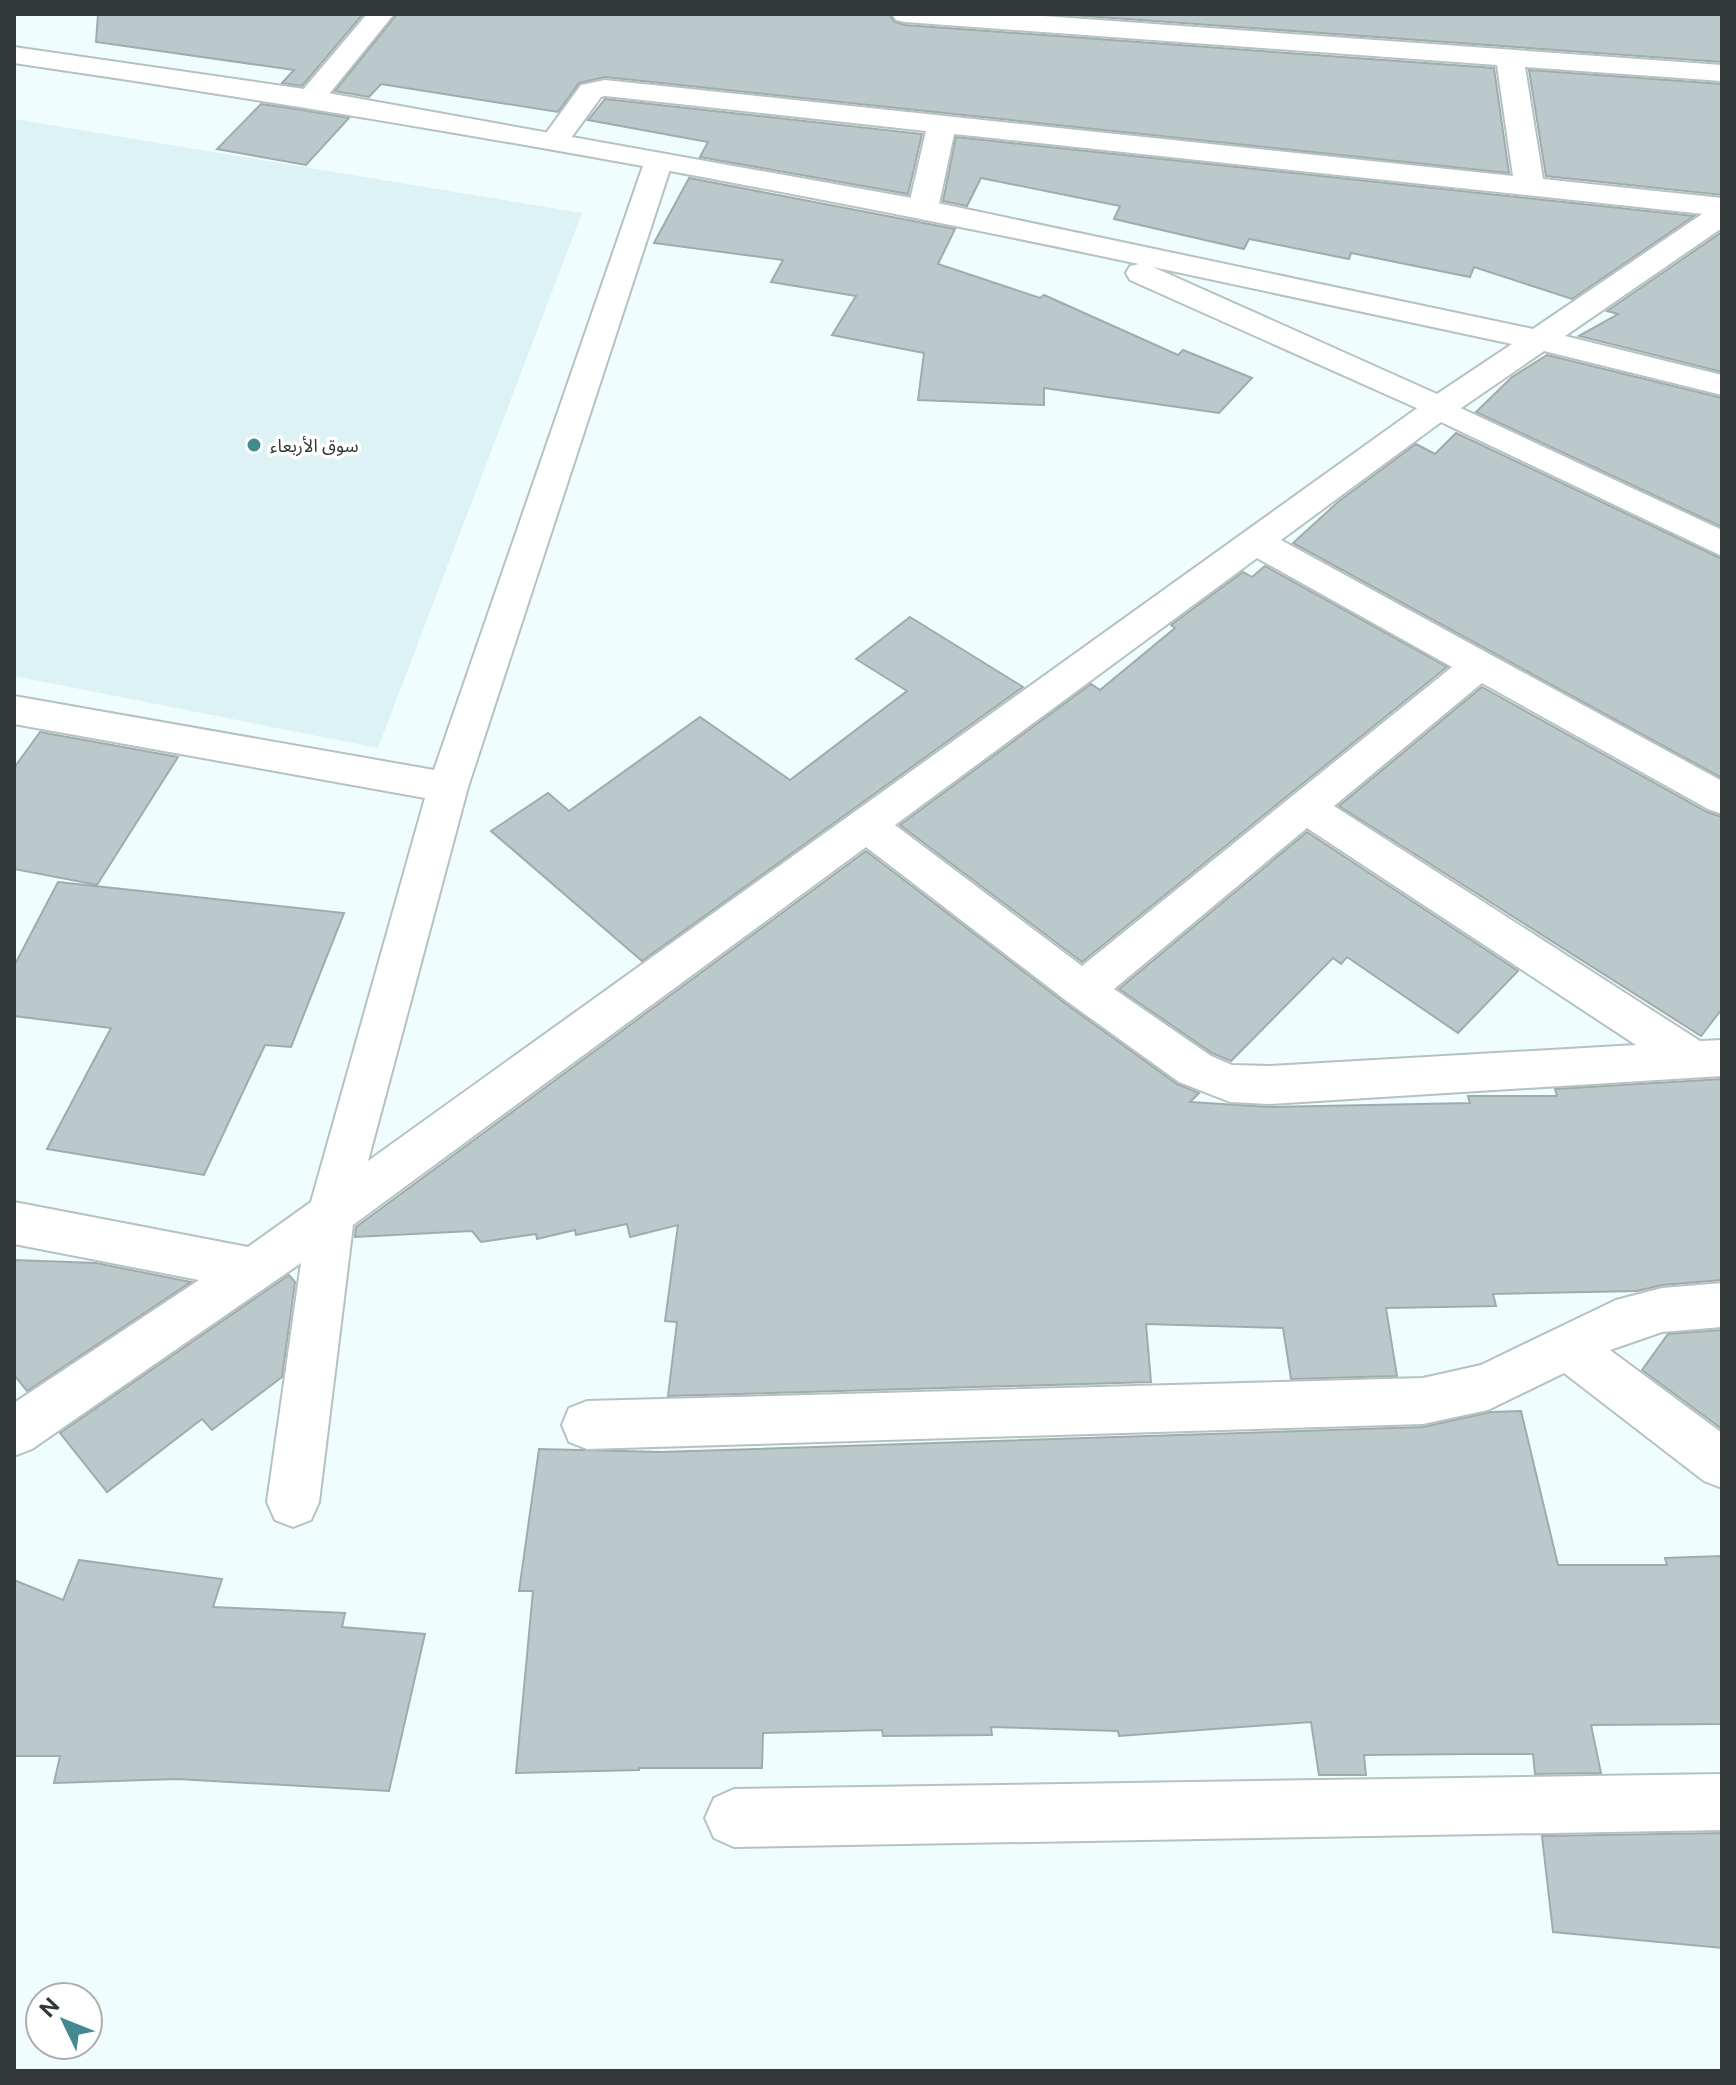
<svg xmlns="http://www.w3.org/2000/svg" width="1736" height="2085" viewBox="0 0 1736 2085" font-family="'Public Sans','Noto Sans Arabic',sans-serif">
	<rect width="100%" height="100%" fill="#f0fdfe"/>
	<polygon fill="#ddf2f4" points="14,119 582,213 378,748 14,676"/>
	<g fill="#bcc9ca" stroke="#9fabac" stroke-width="2">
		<polygon points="98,14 363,14 302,86 282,83 294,70 96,42"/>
		<polygon points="397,14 889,14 894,22 905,25 1494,68 1509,173 605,77 579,83 558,112 381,84 369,97 335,91"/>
		<polygon points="1057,14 1722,14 1722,62"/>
		<polygon points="1529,70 1722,84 1722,195 1546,176"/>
		<polygon points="605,99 922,134 908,194 700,157 708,142 588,120"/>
		<polygon points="261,104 296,109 349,118 306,165 217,149"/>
		<polygon points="956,137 1694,216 1572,299 1474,267 1470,277 1351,253 1349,259 1249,239 1244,249 1114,219 1120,206 981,178 967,206 943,201"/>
		<polygon points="689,178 955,229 938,264 1040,298 1044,295 1178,355 1183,350 1252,378 1219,413 1044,388 1044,405 918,400 924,353 832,335 856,296 771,282 783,260 654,243"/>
		<polygon points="1722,232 1722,372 1579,336 1618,314 1607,311"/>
		<polygon points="1547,355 1722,398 1722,527 1476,412 1512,377"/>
		<polygon points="1456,433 1722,559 1722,778 1293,543 1338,502 1416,444 1435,454"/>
		<polygon points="1265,566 1447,667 1082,962 900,825 1091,684 1100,690 1175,628 1171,625 1243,572 1252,577"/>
		<polygon points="910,617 1023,687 642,961 491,831 548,793 569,811 700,717 790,780 907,691 856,659"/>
		<polygon points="1482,687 1707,812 1722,817 1722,1009 1701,1036 1339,806"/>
		<polygon points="40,732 178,757 97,885 14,869 14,768"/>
		<polygon points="1307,832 1518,971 1458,1033 1347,957 1341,964 1333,958 1231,1061 1212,1053 1119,989"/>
		<polygon points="866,851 1066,1004 1177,1084 1199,1093 1190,1102 1269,1107 1470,1103 1468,1096 1557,1096 1555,1089 1722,1079 1722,1280 1662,1285 1637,1291 1493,1294 1496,1306 1386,1308 1397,1376 1291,1379 1283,1328 1146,1324 1151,1382 668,1396 677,1322 665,1321 678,1225 630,1237 627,1224 576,1235 575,1230 537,1239 536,1234 481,1242 472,1231 355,1237 356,1227"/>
		<polygon points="58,882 344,913 291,1047 265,1045 204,1175 47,1149 111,1028 14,1016 14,966"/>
		<polygon points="14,1260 96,1263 191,1282 27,1391 14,1375"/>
		<polygon points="289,1275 295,1282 282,1377 212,1430 202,1419 107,1492 60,1433"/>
		<polygon points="1722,1330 1722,1429 1642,1370 1668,1334"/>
		<polygon points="1521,1411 1558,1565 1667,1565 1665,1558 1722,1556 1722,1724 1591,1725 1601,1773 1535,1774 1533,1754 1468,1754 1364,1755 1366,1775 1319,1775 1311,1722 1119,1736 1118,1731 991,1727 992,1735 883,1736 882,1730 763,1733 762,1768 639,1768 639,1770 516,1773 533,1591 519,1591 539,1449 662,1452 1423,1427 1491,1412"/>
		<polygon points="79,1560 222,1579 213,1607 345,1613 342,1627 425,1634 389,1791 177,1779 54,1783 60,1756 14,1756 14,1580 63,1600"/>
		<polygon points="1722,1833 1722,1948 1553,1932 1542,1836"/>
	</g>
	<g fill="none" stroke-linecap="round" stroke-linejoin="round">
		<defs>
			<g id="street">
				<polygon points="367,14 394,14 321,104 301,104 297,98 301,92"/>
				<polygon points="892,14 1015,14 1722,65 1722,81 1525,67 1543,179 1722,198 1722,216 954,134 938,209 934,215 912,215 908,209 926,131 605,96 601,97 565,146 545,146 541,140 581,85 605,80 1513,176 1497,65 905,22 896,20"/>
				<path d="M658,154L668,157L672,163L468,787L368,1161L1427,401L1439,398L1722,530V556L1441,422L1281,540L1722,781V814L1708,809L1482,683L1334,806L1700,1041L1722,1040V1076L1269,1104L1230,1102L1179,1082L1068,1002L866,847L353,1225L319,1502L311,1520L293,1527L275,1520L267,1502L301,1263L32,1449L14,1456V1403L199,1280L14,1244V1202L248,1247L311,1202L425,798L14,724V696L434,770L644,163L648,157ZM1257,558L1452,667L1082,966L895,825ZM1307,828L1636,1045L1269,1066L1232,1065L1211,1056L1114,989Z"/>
				<polygon points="1722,1283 1722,1327 1662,1332 1610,1350 1722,1433 1722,1488 1704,1481 1564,1373 1488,1410 1423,1424 587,1449 569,1442 562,1425 569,1408 587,1401 1423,1378 1481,1365 1616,1300 1662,1288"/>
				<polygon points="1722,1774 1722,1830 734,1847 714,1838 705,1818 714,1798 734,1789"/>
			</g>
			<path id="secondary" d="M14,47L311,90L923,200L1533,329L1711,208L1722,205V228L1565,336L1722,375V395L1544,351L1451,415L1439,418L1130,280L1126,273L1130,266L1139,264C767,185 391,118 14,63ZM1153,267L1512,344L1437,394Z"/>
		</defs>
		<use href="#street" stroke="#b5c1c2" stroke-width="4"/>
		<use href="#secondary" stroke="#b5c1c2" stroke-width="4"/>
		<use href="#street" fill="#fff" fill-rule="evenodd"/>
		<use href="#secondary" fill="#fff" fill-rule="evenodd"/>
	</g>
	<circle fill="#428a90" stroke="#fff" stroke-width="3" cx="254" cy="445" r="8"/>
	<g text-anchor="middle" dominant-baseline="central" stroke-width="7" stroke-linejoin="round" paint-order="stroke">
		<g font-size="18" fill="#323737" stroke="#fff" text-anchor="start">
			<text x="270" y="445">سوق الأربعاء</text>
		</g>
	</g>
	<rect width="1736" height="2085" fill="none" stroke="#323737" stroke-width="32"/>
	<g transform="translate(64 2021) rotate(313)"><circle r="38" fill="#ffffff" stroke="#adafaf" stroke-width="2"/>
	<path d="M0-6L14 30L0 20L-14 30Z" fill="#428a90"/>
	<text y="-12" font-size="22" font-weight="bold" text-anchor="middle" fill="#323737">N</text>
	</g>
</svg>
